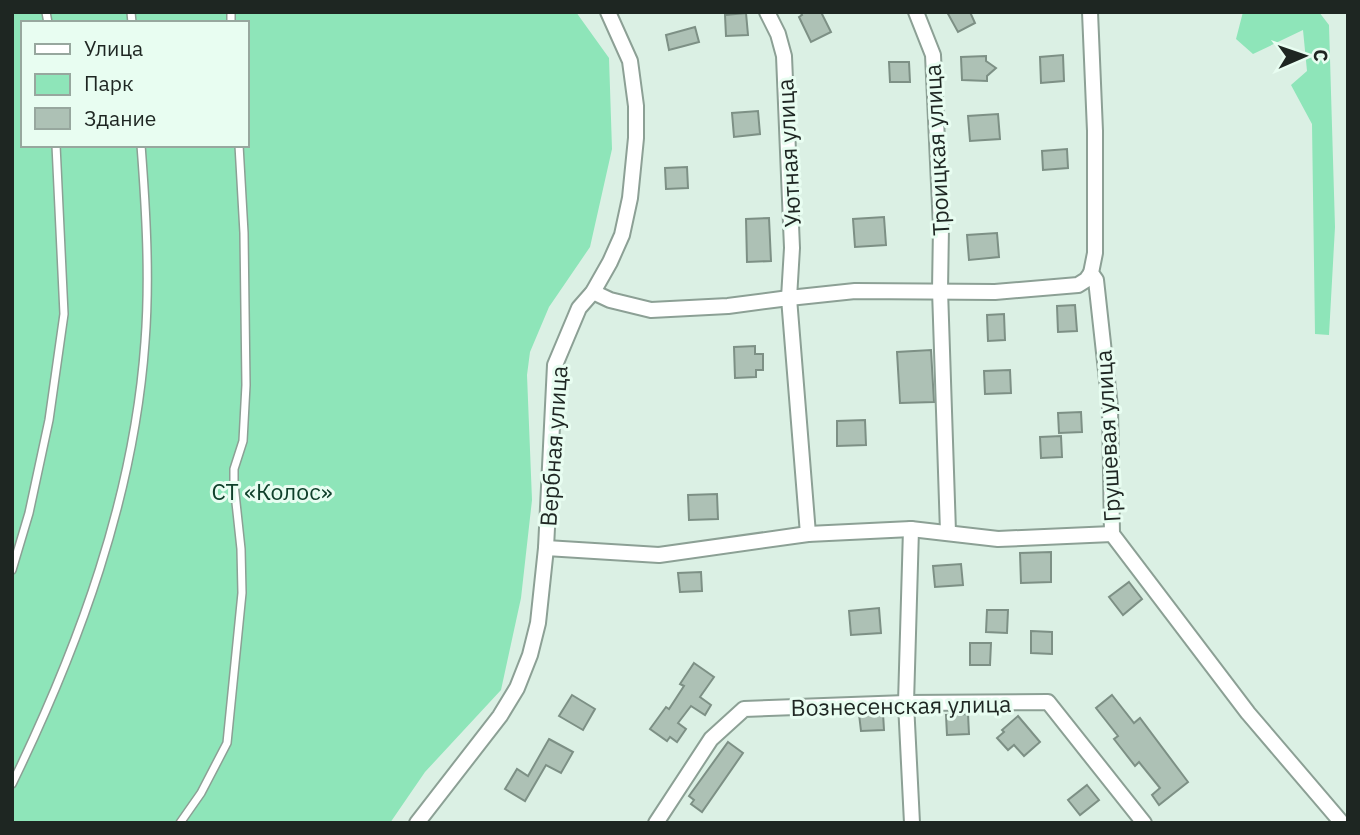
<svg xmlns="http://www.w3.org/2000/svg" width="1360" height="835" viewBox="0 0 1360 835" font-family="'IBM Plex Sans',sans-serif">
	<rect width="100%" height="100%" fill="#dbf0e4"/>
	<g fill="#8ee5b9" fill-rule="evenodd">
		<path d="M12,12H576L609,58L612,149L590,247L549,307L530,352L527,375L532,500L521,598L501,690L425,772L390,823H12ZM23,23H247V145H23Z"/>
		<polygon points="1243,12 1319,12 1329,25 1335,227 1329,335 1315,334 1312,124 1291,85 1307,71 1303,30 1253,54 1236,39"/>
	</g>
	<g fill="#adc1b5" stroke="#7d9085" stroke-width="2">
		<polygon points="800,12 821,12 831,32 811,42 799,17 802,15"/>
		<polygon points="947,12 970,12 975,23 958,32"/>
		<polygon points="746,13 748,35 726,36 725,15"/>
		<polygon points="695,27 699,42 669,50 666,35"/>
		<polygon points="1063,55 1064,81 1041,83 1040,57"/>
		<polygon points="986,56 986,61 996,68 987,76 987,81 962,80 961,57"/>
		<polygon points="889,62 909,62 910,82 890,82"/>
		<polygon points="758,111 760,134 734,137 732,113"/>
		<polygon points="998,114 1000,139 970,141 968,116"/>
		<polygon points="1067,149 1068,168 1043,170 1042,151"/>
		<polygon points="687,167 688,188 666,189 665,168"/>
		<polygon points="884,217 886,245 855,247 853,219"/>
		<polygon points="769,218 771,261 747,262 746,219"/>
		<polygon points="997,233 999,257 969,260 967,235"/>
		<polygon points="1075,305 1077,331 1058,332 1057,306"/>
		<polygon points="1004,314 1005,340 988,341 987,315"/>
		<polygon points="755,346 755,354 763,354 763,370 756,370 756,377 735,378 734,347"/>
		<polygon points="931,350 934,402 900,403 897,352"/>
		<polygon points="1010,370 1011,393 985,394 984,371"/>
		<polygon points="1081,412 1082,432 1059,433 1058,413"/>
		<polygon points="865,420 866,445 837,446 837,421"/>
		<polygon points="1061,436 1062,457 1041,458 1040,437"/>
		<polygon points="717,494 718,519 689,520 688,495"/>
		<polygon points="1051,552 1051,582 1021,583 1020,553"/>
		<polygon points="961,564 963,585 935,587 933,566"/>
		<polygon points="701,572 702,591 680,592 678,573"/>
		<polygon points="1129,582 1142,599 1123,615 1109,597"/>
		<polygon points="879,608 881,633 851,635 849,611"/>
		<polygon points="987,610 1008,610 1007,633 986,632"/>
		<polygon points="1031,631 1052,632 1052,654 1031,653"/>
		<polygon points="970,643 991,643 990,665 970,665"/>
		<polygon points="694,663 714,677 700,697 711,705 705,715 691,706 678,723 686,729 677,742 670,737 667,741 650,729 666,707 669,709 684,686 680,684"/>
		<polygon points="572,695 595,709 583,730 559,716"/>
		<polygon points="1112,695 1134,723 1140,718 1188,782 1159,805 1152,795 1160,788 1139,762 1135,766 1114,739 1118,736 1096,708"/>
		<polygon points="883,713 884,730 861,731 859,714"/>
		<polygon points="968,714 969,734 947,735 946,715"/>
		<polygon points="1018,716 1040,742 1024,756 1014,745 1008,750 997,738 1004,732 1002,730"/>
		<polygon points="549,739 573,752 561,773 546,765 525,801 505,789 517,769 528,776"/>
		<polygon points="728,742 743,753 702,812 691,804 694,800 689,796"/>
		<polygon points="1087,785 1099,800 1080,815 1068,800"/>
	</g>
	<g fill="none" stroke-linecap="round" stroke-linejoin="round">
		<defs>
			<g id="lane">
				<polyline points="46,12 48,23"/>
				<polyline points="131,12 132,23"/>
				<polyline points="231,12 231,23"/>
				<polyline points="12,570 29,513 49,420 64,314 56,145"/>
				<path d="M12,784C79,646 134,497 145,342C150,278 146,210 141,145"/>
				<polyline points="180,823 201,793 227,743 242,593 241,549 234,484 234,469 243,441 246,385 244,233 239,145"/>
			</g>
			<g id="street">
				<polyline points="767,12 778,34 784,56 792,248 789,298 855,291 995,292 1078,285 1086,280 1091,273"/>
				<polyline points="916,12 933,55 941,227 940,290 948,532"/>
				<polyline points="1090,12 1095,131 1095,253 1091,273 1096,280 1110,407 1112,534 1248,713 1342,823"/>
				<polyline points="593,292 610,300 651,310 728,306 789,298 808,534"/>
				<polyline points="911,529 906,703 912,823"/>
				<polyline points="546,548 659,555 808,534 911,529 998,539 1112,534"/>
				<polyline points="417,823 500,716 517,688 530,655 538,623 546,548 555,365 579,308 593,292 610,262 622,235 630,198 636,138 636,106 630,61 608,12"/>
				<polyline points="656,823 711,739 744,709 906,703 1048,702 1144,823"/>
			</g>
		</defs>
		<use href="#lane" stroke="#8ca095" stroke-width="10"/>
		<use href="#street" stroke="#8ca095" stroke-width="18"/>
		<use href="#lane" stroke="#fff" stroke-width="7"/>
		<use href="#street" stroke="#fff" stroke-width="14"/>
	</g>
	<g text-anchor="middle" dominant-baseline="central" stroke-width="6" stroke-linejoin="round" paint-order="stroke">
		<g font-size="23" fill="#1e2622" stroke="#e8fdf1">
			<text transform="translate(936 150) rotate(-93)">Троицкая улица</text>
			<text transform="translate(788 153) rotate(-93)">Уютная улица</text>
			<text transform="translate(1107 436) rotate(-93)">Грушевая улица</text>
			<text transform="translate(553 446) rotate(-86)">Вербная улица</text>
			<text transform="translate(901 705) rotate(-1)">Вознесенская улица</text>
		</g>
		<g font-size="23" fill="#10402b" stroke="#e8fdf1">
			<text x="272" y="491">СТ «Колос»</text>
		</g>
	</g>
	<rect width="1360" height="835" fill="none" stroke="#1e2622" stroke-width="28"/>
	<rect x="21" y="21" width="228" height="126" fill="#e8fdf1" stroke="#97a79e" stroke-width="2"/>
	<rect x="35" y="44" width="35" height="10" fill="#ffffff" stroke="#97a79e" stroke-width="2"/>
	<text x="84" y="56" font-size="21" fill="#1e2622">Улица</text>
	<rect x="35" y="74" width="35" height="21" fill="#8ee5b9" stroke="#97a79e" stroke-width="2"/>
	<text x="84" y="91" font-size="21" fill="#1e2622">Парк</text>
	<rect x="35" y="108" width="35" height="21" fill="#adc1b5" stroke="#97a79e" stroke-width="2"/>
	<text x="84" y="126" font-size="21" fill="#1e2622">Здание</text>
	<g transform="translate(1304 56) rotate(88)" stroke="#e8fdf1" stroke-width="5" paint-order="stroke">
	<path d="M0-5L12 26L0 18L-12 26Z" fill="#1e2622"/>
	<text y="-10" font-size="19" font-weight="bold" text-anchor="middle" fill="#1e2622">С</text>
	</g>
</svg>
